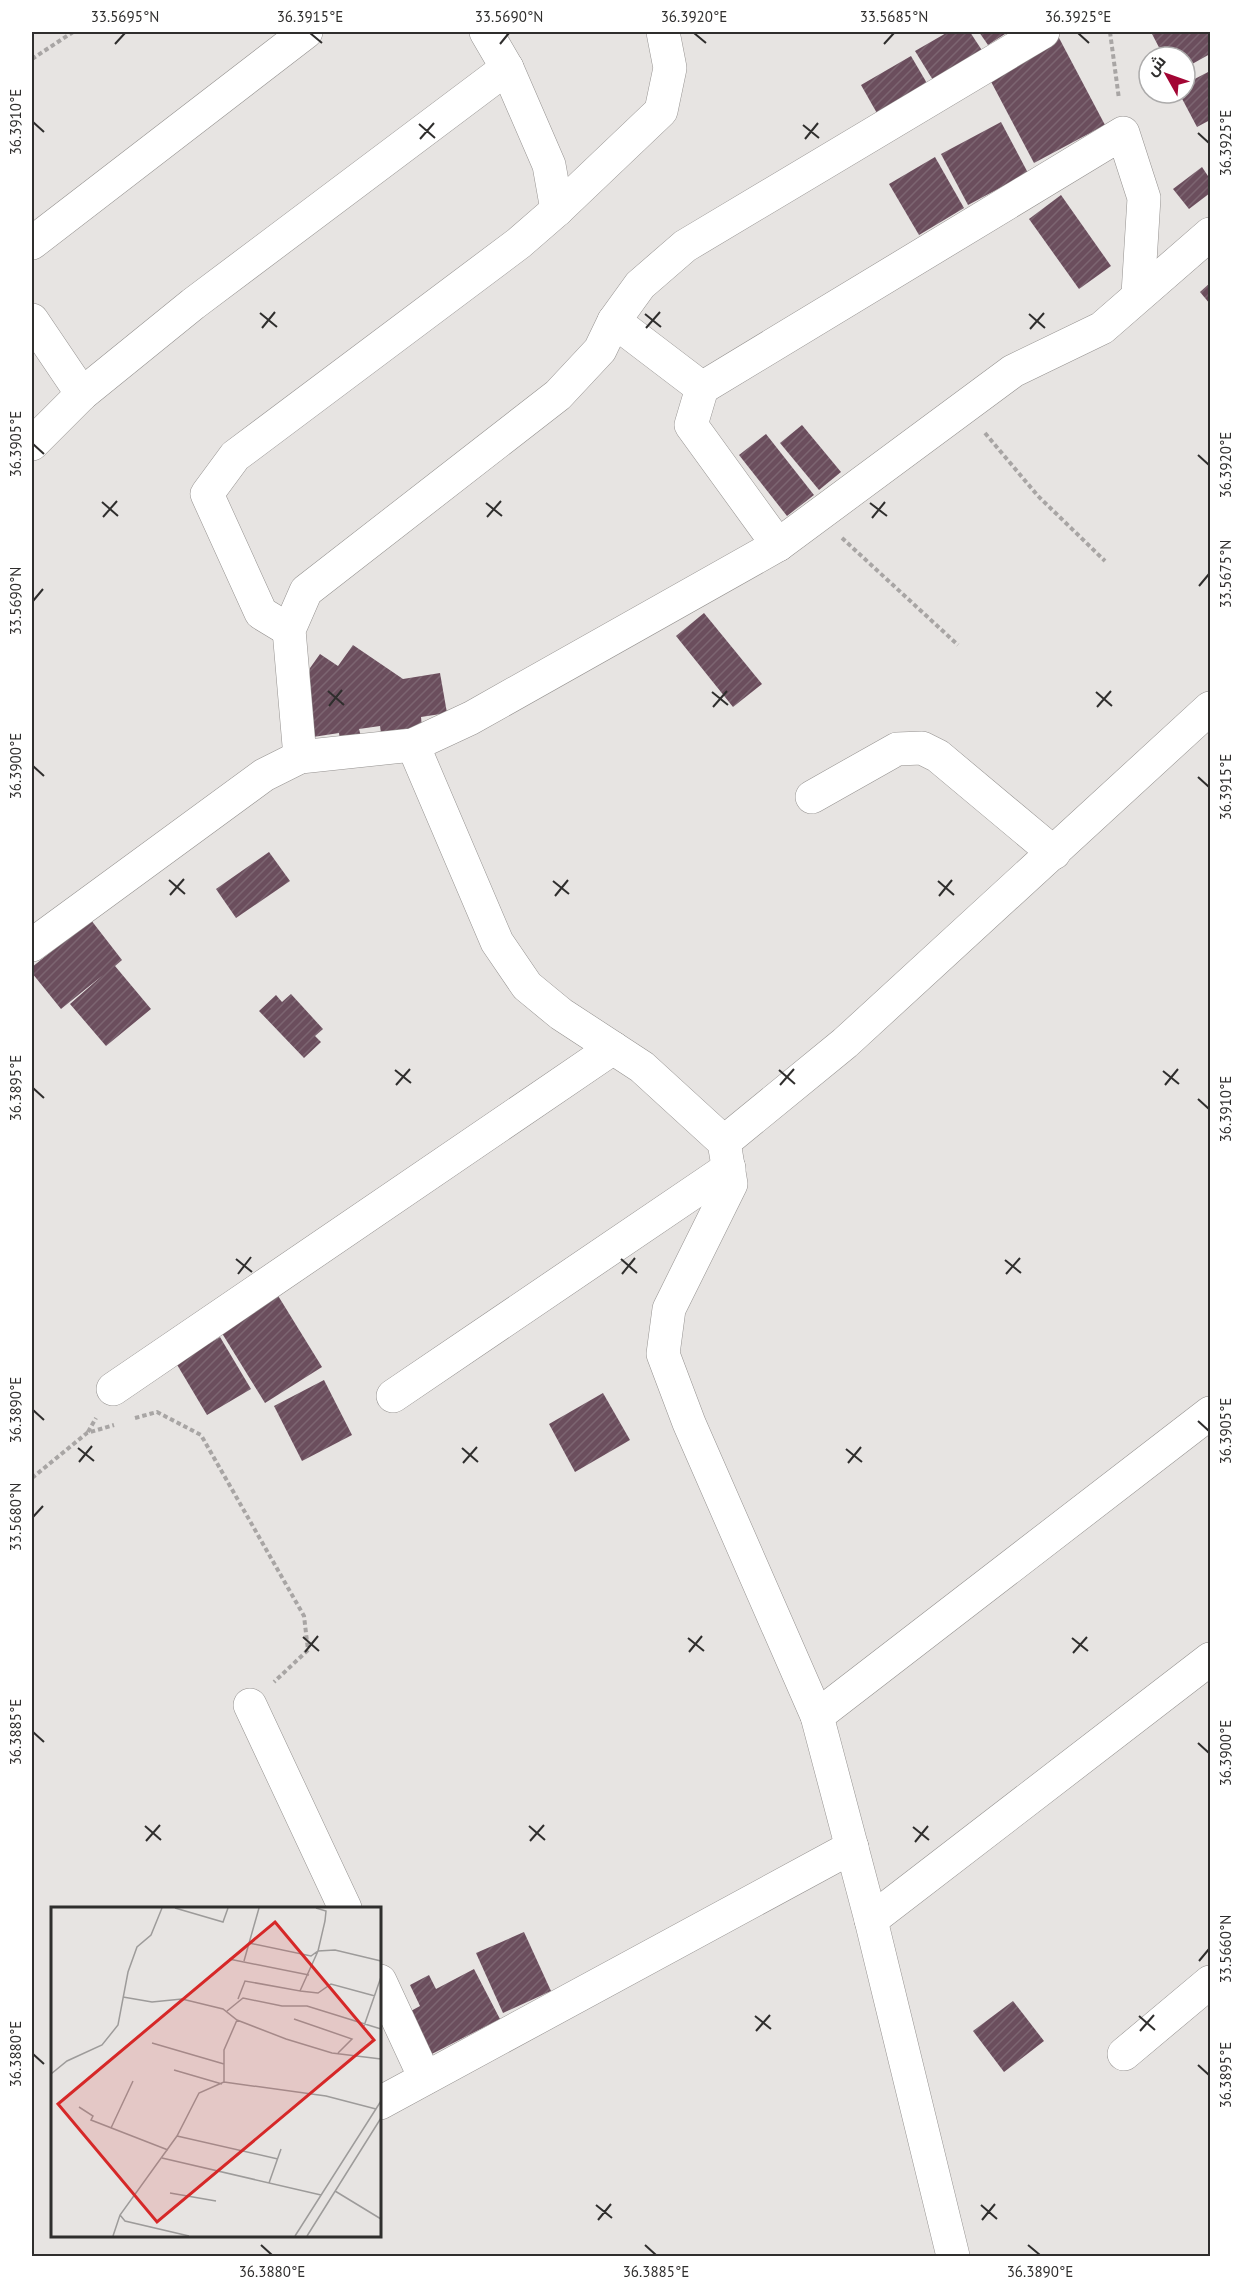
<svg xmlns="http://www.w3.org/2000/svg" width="1242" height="2288" viewBox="0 0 1242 2288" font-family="'PT Sans',Cairo,sans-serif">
	<defs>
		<pattern id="building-hatch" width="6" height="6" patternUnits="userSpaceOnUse" patternTransform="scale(1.5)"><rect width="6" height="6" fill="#6b4e5d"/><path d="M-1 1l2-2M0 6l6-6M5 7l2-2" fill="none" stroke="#7c6571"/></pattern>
	</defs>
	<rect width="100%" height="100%" fill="#e7e4e2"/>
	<g fill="url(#building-hatch)">
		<polygon points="948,32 970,32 985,55 936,85 915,51"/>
		<polygon points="979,32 1008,32 988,45"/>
		<polygon points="1151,32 1210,32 1210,54 1185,68 1185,57 1164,57"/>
		<polygon points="1058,36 1105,125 1034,163 987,74"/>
		<polygon points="911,56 928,85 878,115 861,85"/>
		<polygon points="1210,71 1210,120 1197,127 1179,93 1185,93 1185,84"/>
		<polygon points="1001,122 1028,173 968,205 941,154"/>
		<polygon points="935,157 964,208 919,235 889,184"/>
		<polygon points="1202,167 1210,179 1210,193 1189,209 1173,189"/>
		<polygon points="1061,195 1111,266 1079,289 1029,219"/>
		<polygon points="1210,283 1210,304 1200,292"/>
		<polygon points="802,425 841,472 819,490 780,443"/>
		<polygon points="766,434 814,495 787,516 739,455"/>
		<polygon points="704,613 762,684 733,707 676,636"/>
		<polygon points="353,645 403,679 440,673 447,713 421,717 422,727 381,733 380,726 359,729 361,737 340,740 339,733 313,737 307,691 310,668 320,654 338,666"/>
		<polygon points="269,852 290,881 236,918 216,889"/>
		<polygon points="91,920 122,960 115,966 151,1009 106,1046 70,1004 103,975 61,1009 32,973 32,967"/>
		<polygon points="291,994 323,1029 315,1036 321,1042 304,1058 259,1011 276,995 282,1002"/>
		<polygon points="277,1294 322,1367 265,1403 220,1330"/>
		<polygon points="220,1337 251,1389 207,1415 176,1363"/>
		<polygon points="324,1380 352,1435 302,1461 274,1406"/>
		<polygon points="603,1393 630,1440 575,1472 549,1424"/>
		<polygon points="524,1932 551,1991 503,2013 476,1953"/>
		<polygon points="474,1969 500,2019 422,2059 400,2017 420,2006 410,1985 429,1975 436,1989"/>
		<polygon points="1013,2001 1044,2041 1004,2072 973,2031"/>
	</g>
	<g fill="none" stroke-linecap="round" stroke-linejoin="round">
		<defs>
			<g id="minor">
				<polyline points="557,210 661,111 670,68 663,32"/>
				<polyline points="32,243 306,32"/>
				<polyline points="32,320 82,394"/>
				<polyline points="614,321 702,388 691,425 778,545"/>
				<polyline points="702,388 1123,133 1144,198 1138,294"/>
				<polyline points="32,444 82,394 193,304 507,68"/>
				<polyline points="289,630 261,613 207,494 235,456 519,243 557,210 549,165 507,68 486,32"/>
				<polyline points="413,745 497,942 527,986 561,1014 642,1067 724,1142 731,1184 669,1309 663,1354 689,1423 817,1716 871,1920 953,2256"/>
				<polyline points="300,757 289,630 306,591 558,395 600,350 614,321 640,285 685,246 1043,32"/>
				<polyline points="812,797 897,749 922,748 938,756 1054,853"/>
				<polyline points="32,945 264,775 300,757 413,745 471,718 778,545 1013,371 1102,328 1210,234"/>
				<polyline points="724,1142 845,1043 1210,708"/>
				<polyline points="113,1389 613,1048"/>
				<polyline points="393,1396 729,1168"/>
				<polyline points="250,1705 345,1908"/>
				<polyline points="817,1716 1210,1413"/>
				<polyline points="871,1920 1210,1659"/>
				<polyline points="380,1981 425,2078"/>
				<polyline points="1124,2054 1210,1982"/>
				<polyline points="380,2103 852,1847"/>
			</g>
		</defs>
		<use href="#minor" stroke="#94918f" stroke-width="34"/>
		<g stroke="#a8a5a4" stroke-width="4" stroke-dasharray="4.5 3" stroke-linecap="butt">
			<polyline points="1110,32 1119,99"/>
			<polyline points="32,59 73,32"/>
			<polyline points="985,433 1038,496 1105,561"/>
			<polyline points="842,538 958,645"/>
			<polyline points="135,1418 157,1412 201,1435 304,1616 308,1650 274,1682"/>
			<polyline points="88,1432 96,1418"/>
			<polyline points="32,1478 87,1433 114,1425"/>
		</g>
		<use href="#minor" stroke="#fff" stroke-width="33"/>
	</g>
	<path fill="none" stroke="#2f2e2d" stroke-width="2" d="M310,33L322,43M694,33L706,43M1078,33L1089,43M115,44L125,33M500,44L509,33M884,44L894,33M33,122L44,132M419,124L435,138M803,125L819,138M1198,133L1209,143M420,139L434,123M805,139L818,123M260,313L277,327M645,314L661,327M1029,314L1045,328M262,328L275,312M646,328L660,312M1030,329L1044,313M33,444L44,454M1198,455L1209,465M102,502L118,516M486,503L502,516M870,503L887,516M103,517L117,501M487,517L501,501M872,518L885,502M1199,586L1209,574M33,601L43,589M328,691L344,705M712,692L728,705M1096,692L1112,706M329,706L342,690M713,707L727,691M1097,707L1111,691M33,766L44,776M1198,777L1209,787M169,880L185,894M553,881L569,894M938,881L954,895M170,895L184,879M555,896L568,880M939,896L952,880M395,1070L411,1083M779,1070L795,1084M1163,1071L1179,1084M396,1085L410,1069M780,1085L794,1069M1165,1085L1178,1069M33,1088L44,1098M1198,1099L1209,1109M236,1259L252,1272M621,1259L637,1273M1005,1260L1021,1273M238,1274L251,1257M622,1274L635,1258M1006,1274L1020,1258M33,1410L44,1420M1198,1421L1209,1431M78,1448L94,1461M462,1448L478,1462M846,1449L862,1462M79,1462L92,1446M463,1463L477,1447M848,1463L861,1447M33,1517L43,1506M303,1637L319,1651M688,1638L704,1651M1072,1638L1088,1651M305,1652L318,1636M689,1652L702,1636M1073,1653L1087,1637M33,1732L44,1742M1198,1743L1209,1753M145,1826L161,1840M529,1826L545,1840M913,1827L929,1840M146,1841L160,1825M530,1841L544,1825M915,1842L928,1826M1199,1961L1209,1949M755,2016L771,2029M1139,2016L1155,2030M756,2031L770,2015M1140,2031L1154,2015M33,2054L44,2064M1198,2065L1209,2075M596,2205L612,2218M981,2205L997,2219M598,2220L611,2204M982,2220L995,2204M261,2245L272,2255M645,2245L656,2255M1028,2245L1040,2255"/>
	<g transform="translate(51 1907)">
		<rect width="330" height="330" fill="#e7e4e2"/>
		<path fill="none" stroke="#9d9b9a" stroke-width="1.5" d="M124,1L172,15L177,1M198,36L260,49L267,44L284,43L330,54M178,52L258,68M193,54L208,1M249,84L267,86L280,77L324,89M72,90L101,95L131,92L172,102L186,113L235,132L281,146L330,152M187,92L194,74L249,84L267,44L274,14L275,4L265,1M176,104L192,91L231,99H256L330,122M243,112L301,132L287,146M313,119L330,70M101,136L173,157M123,163L171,177M0,167L16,154L51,138L67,118L77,65L86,40L100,28L111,1M173,175L275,189L325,202M28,200L42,209L40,213L117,243M60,221L82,174M126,229L227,252M111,251L270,288M218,276L230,242M284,284L330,312M119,286L165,294M69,308L74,314L138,329M62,329L69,308L126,229L148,186L173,175V143L186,113M244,329L330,194M256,329L330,211"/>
		<path fill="#d62828" fill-opacity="0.15" stroke="#d62828" stroke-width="3" d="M224,15L323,133L106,315L7,197Z"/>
		<rect width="330" height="330" fill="none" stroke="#2f2e2d" stroke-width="3"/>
	</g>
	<rect width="1242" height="2288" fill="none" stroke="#ffffff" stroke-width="66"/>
	<g transform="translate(1167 75) rotate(310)"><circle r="28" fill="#ffffff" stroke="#acabab" stroke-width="1.5"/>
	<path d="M0-4.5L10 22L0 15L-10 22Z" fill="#a30534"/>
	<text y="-9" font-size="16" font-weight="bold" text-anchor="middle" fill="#2f2e2d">ش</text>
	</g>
	<rect x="33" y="33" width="1176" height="2222" fill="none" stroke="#2f2e2d" stroke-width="2"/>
	<g font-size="15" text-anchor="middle" fill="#2f2e2d">
		<text x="125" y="22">33.5695°N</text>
		<text x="310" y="22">36.3915°E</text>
		<text x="509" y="22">33.5690°N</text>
		<text x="694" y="22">36.3920°E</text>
		<text x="894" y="22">33.5685°N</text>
		<text x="1078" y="22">36.3925°E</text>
		<text transform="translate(16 122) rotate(-90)" y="5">36.3910°E</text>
		<text transform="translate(1226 143) rotate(-90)" y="5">36.3925°E</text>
		<text transform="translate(16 444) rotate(-90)" y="5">36.3905°E</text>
		<text transform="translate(1226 465) rotate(-90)" y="5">36.3920°E</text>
		<text transform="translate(1226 574) rotate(-90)" y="5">33.5675°N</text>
		<text transform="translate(16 601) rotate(-90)" y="5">33.5690°N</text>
		<text transform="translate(16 766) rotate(-90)" y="5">36.3900°E</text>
		<text transform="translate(1226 787) rotate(-90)" y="5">36.3915°E</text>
		<text transform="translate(16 1088) rotate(-90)" y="5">36.3895°E</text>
		<text transform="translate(1226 1109) rotate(-90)" y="5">36.3910°E</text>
		<text transform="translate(16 1410) rotate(-90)" y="5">36.3890°E</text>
		<text transform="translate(1226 1431) rotate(-90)" y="5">36.3905°E</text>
		<text transform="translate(16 1517) rotate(-90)" y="5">33.5680°N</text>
		<text transform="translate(16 1732) rotate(-90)" y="5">36.3885°E</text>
		<text transform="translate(1226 1753) rotate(-90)" y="5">36.3900°E</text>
		<text transform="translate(1226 1949) rotate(-90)" y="5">33.5660°N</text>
		<text transform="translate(16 2054) rotate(-90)" y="5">36.3880°E</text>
		<text transform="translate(1226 2075) rotate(-90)" y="5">36.3895°E</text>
		<text x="272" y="2277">36.3880°E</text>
		<text x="656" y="2277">36.3885°E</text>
		<text x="1040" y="2277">36.3890°E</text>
	</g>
</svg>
